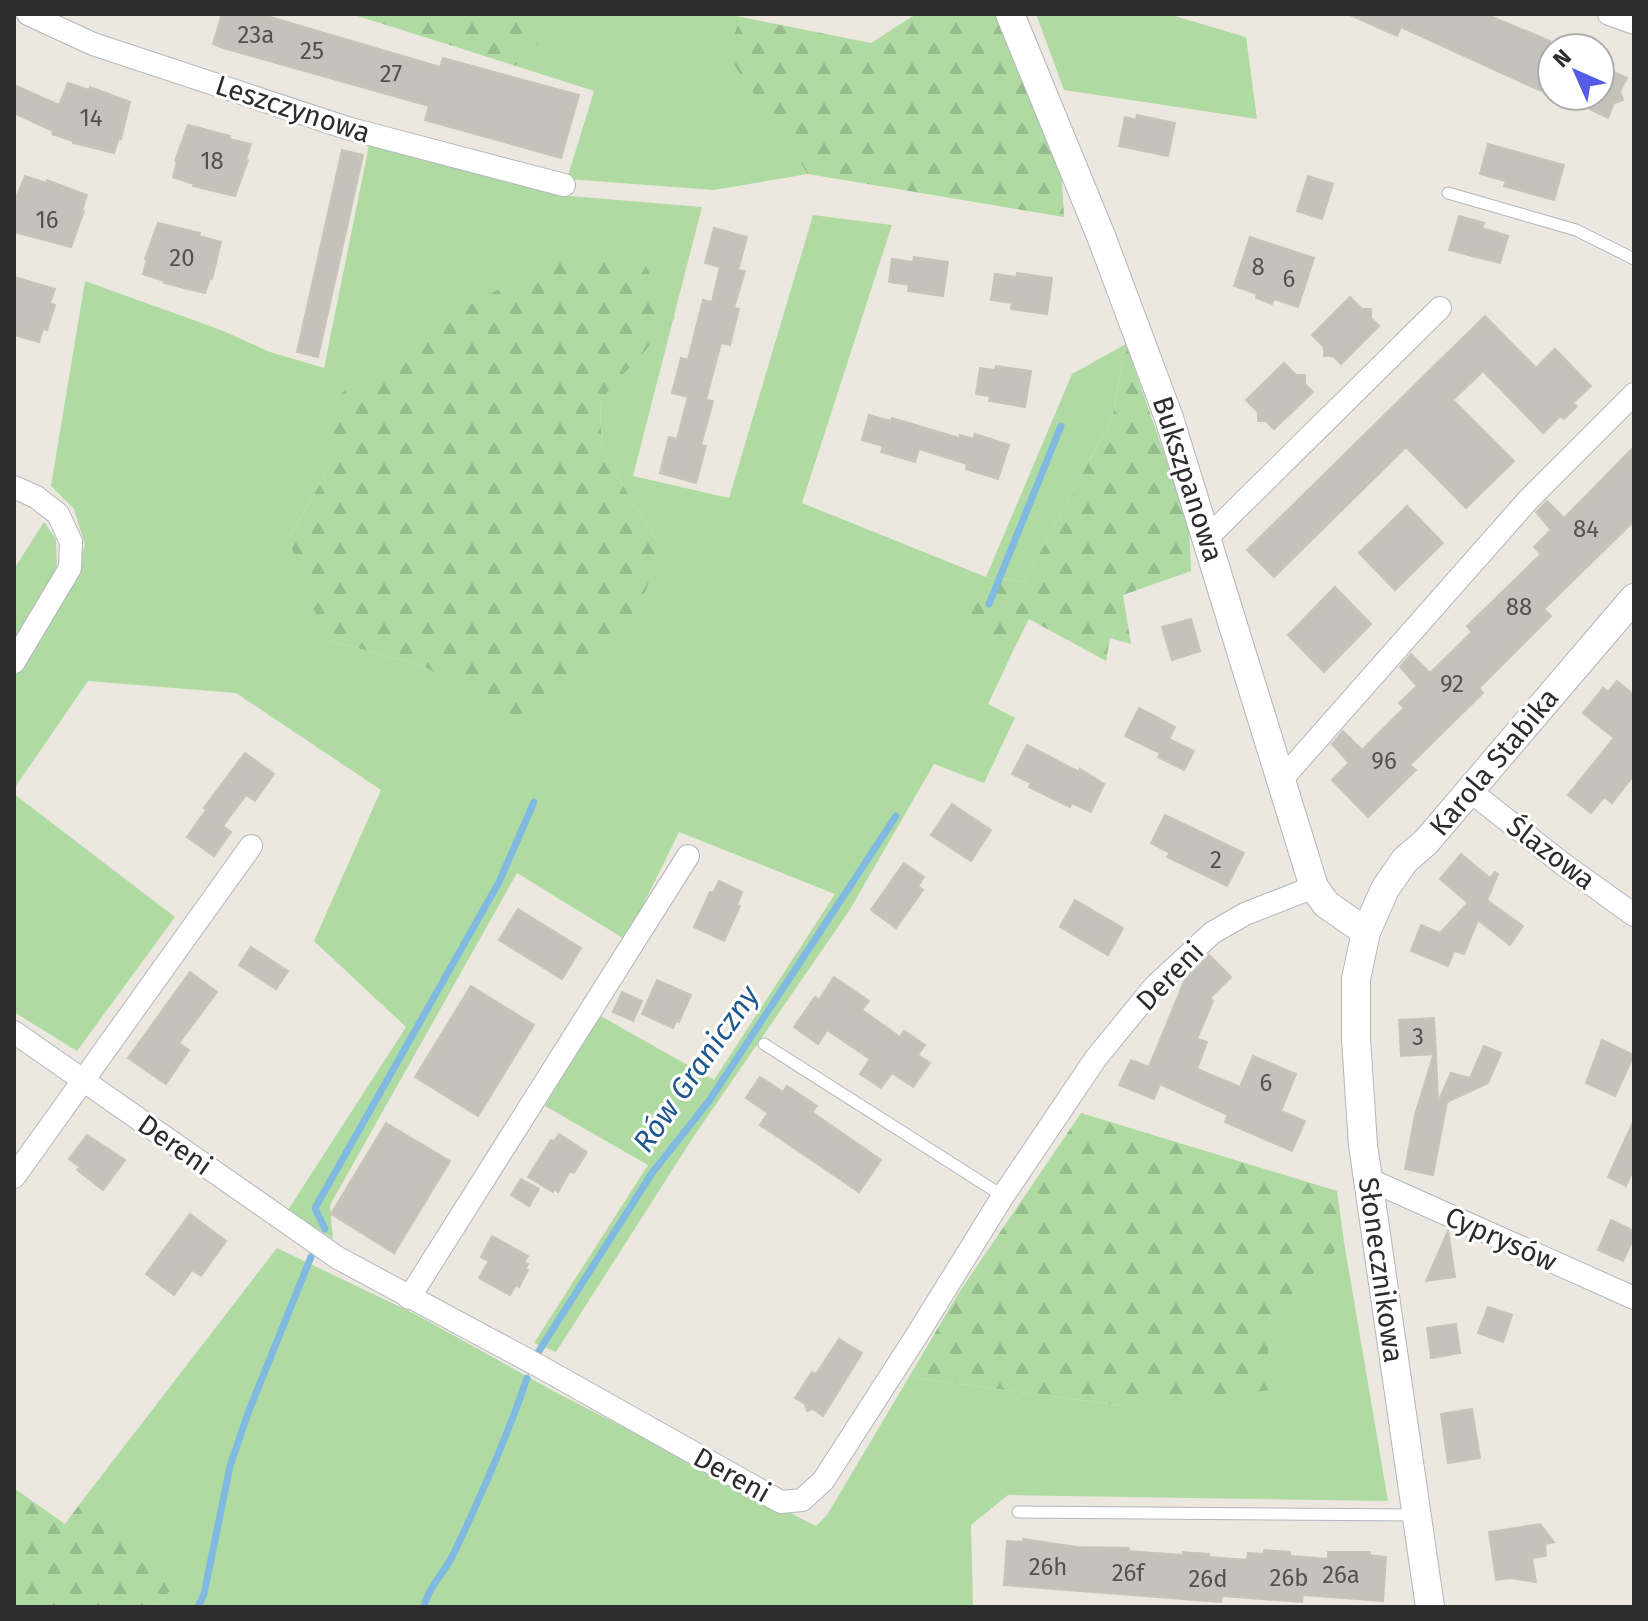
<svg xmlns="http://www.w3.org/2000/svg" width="1648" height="1621" viewBox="0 0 1648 1621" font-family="'Fira Sans',sans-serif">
	<defs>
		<pattern id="forest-firs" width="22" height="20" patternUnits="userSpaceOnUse" patternTransform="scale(2)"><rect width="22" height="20" fill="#afdba3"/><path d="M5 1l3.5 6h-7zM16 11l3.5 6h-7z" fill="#97bc8c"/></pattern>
	</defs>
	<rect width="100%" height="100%" fill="#ece8e0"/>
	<g fill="#afdba3" fill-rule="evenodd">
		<polygon points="568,14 725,14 741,17 728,54 808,174 714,190 567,179 594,91 516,66"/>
		<polygon points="1036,14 1168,14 1246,37 1257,119 1064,90"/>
		<path d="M369,145L558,195L702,207L633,476L729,498L813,215L892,225L802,503L986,577L1072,374L1126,344L1112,419L1024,582L987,577L967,627L1015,647L988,704L1015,718L984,783L934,764L849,911L694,1136L556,1352L534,1343L648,1165L545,1106L599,1015L714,1080L835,894L679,832L626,940L517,873L330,1205L333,1239L288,1210L406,1027L314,941L381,790L236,693L88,681L14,789V678L70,585L85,545L74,509L51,486L85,281L221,330L270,352L324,368ZM600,400L602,451L663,551L532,728L423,666L332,641L289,538L326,473Z"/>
		<polygon points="44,522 56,539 57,572 14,645 14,569"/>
		<polygon points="14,794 175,917 77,1051 14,1012"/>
		<polygon points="1344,1242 1388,1501 1008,1495 971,1525 973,1607 155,1607 170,1591 82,1501 277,1248 415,1314 557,1393 816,1526 827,1515 909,1377 1124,1406 1267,1321"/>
	</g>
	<g fill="url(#forest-firs)">
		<polygon points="351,14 568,14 516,66"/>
		<polygon points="916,14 998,14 1061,165 1064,217 808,174 727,54 741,17 871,43"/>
		<polygon points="561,255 644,263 675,318 600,400 602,451 663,551 627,633 532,729 423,666 332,641 305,594 289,538 326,473 333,400 428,328"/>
		<polygon points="1126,344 1189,525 1191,571 1123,595 1131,644 1110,638 1106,661 1029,619 1015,647 966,627 986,577 1024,582 1112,419"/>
		<polygon points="1081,1113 1337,1191 1344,1242 1267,1321 1270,1390 1124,1406 909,1377 958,1294"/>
		<polygon points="14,1488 65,1524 82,1501 164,1558 170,1591 155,1607 14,1607"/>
	</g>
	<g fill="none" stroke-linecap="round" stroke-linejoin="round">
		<g stroke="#80bae1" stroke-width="7">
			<polyline points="989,604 1061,426"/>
			<polyline points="325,1229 315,1208 499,882 534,802"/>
			<polyline points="539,1351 652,1173 709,1101 896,816"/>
			<polyline points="198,1607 204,1594 230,1466 248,1413 311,1257"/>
			<path d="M424,1607C428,1587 446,1571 454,1553C481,1496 507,1438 527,1378"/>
		</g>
	</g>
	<g fill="#c5c2bb" stroke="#c7c4ba" stroke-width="2">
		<polygon points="222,14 260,14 440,67 443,58 579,95 561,158 425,120 429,106 223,48 213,44"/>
		<polygon points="1348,14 1485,14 1550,41 1552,68 1541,91 1401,27 1397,36"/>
		<polygon points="1600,65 1627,78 1620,91 1623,100 1614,103 1608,118 1563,96 1600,96"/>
		<polygon points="68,83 89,90 90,87 130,102 121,139 119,138 114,153 73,143 73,141 52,134 53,131 14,113 14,85 59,105"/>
		<polygon points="1137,115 1175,123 1168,156 1119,146 1125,117 1136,120"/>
		<polygon points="188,125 230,136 229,139 251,144 246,159 248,160 235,196 193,186 194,184 173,177 177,162 175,161"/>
		<polygon points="1488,144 1564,165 1554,200 1504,186 1506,181 1480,174"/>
		<polygon points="342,150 363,155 318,357 297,352"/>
		<polygon points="25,176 46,183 47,180 87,195 82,210 84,211 71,247 14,232 14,203"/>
		<polygon points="1308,176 1333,184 1322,219 1297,211"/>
		<polygon points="1459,216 1484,223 1482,228 1508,236 1500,263 1449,250"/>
		<polygon points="158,223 200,233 199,236 221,242 212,279 210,278 205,293 164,283 164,281 143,274 147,259 145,259"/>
		<polygon points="714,228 747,237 738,270 745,271 734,308 739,309 730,345 721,343 706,400 713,401 701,445 706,446 696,483 660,473 669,437 677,439 688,397 672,393 681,358 688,360 703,300 712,302 720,267 705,263"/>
		<polygon points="1250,237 1314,258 1298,307 1274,299 1272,304 1256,298 1257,294 1234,286"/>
		<polygon points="914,257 948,262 943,296 908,291 909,285 889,282 892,259 913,262"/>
		<polygon points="1017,273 1052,278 1047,314 1011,309 1012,303 991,300 995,274 1016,277"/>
		<polygon points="14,277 55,289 50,303 55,305 47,330 43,329 39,342 14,335"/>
		<polygon points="1350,297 1362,309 1371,309 1371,318 1379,326 1341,364 1333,356 1324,356 1324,347 1312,335"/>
		<polygon points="1485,316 1536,368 1555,349 1591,386 1573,403 1577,406 1564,419 1560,416 1543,433 1483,371 1453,400 1514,461 1466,508 1406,447 1274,577 1247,550"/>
		<polygon points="1284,363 1296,375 1305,375 1305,384 1313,392 1274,429 1266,421 1258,421 1258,412 1246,400"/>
		<polygon points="996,366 1031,371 1025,407 989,401 990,396 976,394 980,368 995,370"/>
		<polygon points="869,415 891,421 892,418 959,438 960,435 973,439 975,434 1009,445 998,479 966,469 967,464 919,449 915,462 881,452 883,446 862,440"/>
		<polygon points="1634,447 1634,521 1544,609 1551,616 1479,688 1483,693 1410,765 1416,770 1368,817 1332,780 1349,763 1332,744 1343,731 1362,750 1404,708 1399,703 1417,686 1400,667 1411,654 1430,673 1472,632 1467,626 1541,554 1534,547 1551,530 1536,512 1547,501 1564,518"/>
		<polygon points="1407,506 1443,543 1395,590 1359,553"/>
		<polygon points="1335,587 1371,624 1324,672 1288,635"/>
		<polygon points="1191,619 1200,651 1172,660 1162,627"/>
		<polygon points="1617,681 1634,695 1634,775 1612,803 1604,797 1591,813 1568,795 1614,738 1583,713 1603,688 1608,692"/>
		<polygon points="1139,708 1175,727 1169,739 1194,751 1184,770 1158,757 1160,753 1125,736"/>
		<polygon points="1027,745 1079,772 1080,769 1104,784 1091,812 1072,803 1070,807 1029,787 1031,783 1012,774"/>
		<polygon points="245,753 274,774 255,801 246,795 223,826 231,832 214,856 187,837 206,810 204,808"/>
		<polygon points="952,804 991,830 971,861 931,835"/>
		<polygon points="1165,815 1244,853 1227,886 1167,857 1170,853 1151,843"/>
		<polygon points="1461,854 1490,878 1495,872 1498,874 1487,900 1523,926 1510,945 1478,920 1464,954 1454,951 1448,966 1411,951 1421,925 1440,933 1468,903 1440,879"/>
		<polygon points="904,863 924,877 918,886 923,890 896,928 871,910"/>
		<polygon points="719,881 742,892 737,905 740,906 724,941 694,927 710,892 713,893"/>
		<polygon points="1075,900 1123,928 1108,955 1060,927"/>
		<polygon points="518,909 581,948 562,979 499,940"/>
		<polygon points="251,947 288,971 276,989 239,965"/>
		<polygon points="1209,955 1231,977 1210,998 1213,1001 1197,1039 1207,1042 1197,1069 1240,1087 1253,1056 1296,1074 1281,1111 1305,1121 1292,1151 1225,1122 1228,1115 1160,1084 1154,1099 1119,1085 1131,1060 1149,1067 1185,979"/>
		<polygon points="190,972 217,992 179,1043 189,1050 166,1084 128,1058"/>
		<polygon points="834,977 869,1001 862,1010 900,1037 904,1031 925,1045 918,1055 930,1063 913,1087 892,1073 881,1088 860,1074 870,1059 827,1030 818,1044 794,1027 815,997 819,1000"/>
		<polygon points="657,980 691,995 679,1022 676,1021 673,1028 642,1014"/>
		<polygon points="471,986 534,1025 478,1116 415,1077"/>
		<polygon points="622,992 642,1001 633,1021 613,1012"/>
		<polygon points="1434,1018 1436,1054 1401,1056 1399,1020"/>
		<polygon points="1602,1040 1634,1055 1615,1096 1586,1083"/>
		<polygon points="1484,1046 1501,1053 1488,1083 1447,1102 1433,1175 1405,1169 1415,1115 1433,1056 1436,1056 1438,1102 1451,1073 1470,1078"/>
		<polygon points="760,1077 783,1092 787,1086 817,1106 812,1112 881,1160 859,1192 760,1125 768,1113 746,1098"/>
		<polygon points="1634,1120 1634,1168 1626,1186 1608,1177"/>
		<polygon points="386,1123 450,1161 394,1253 331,1214"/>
		<polygon points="559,1134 587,1152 574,1173 570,1171 558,1192 555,1189 553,1192 528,1177 551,1140 554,1141"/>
		<polygon points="87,1135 125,1160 103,1190 77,1170 80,1167 69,1159"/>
		<polygon points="521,1179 539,1189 529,1206 511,1195"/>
		<polygon points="190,1214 226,1241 201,1276 192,1270 174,1295 146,1274"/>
		<polygon points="1611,1220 1634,1231 1634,1237 1623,1261 1598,1250"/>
		<polygon points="1448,1231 1455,1277 1426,1281"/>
		<polygon points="492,1236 528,1256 524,1262 528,1264 525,1269 528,1270 519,1287 516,1285 510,1295 479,1278 489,1261 481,1257"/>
		<polygon points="1488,1307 1512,1315 1503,1342 1478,1333"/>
		<polygon points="1456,1324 1460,1353 1431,1358 1427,1328"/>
		<polygon points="839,1339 862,1353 823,1416 813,1409 807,1411 805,1404 795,1398 812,1372 816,1374"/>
		<polygon points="1472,1409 1480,1458 1448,1463 1441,1414"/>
		<polygon points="1540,1524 1554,1542 1545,1544 1546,1556 1532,1558 1536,1582 1511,1578 1496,1580 1489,1532"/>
		<polygon points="1023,1539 1077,1547 1129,1548 1128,1551 1183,1555 1183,1552 1209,1554 1209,1557 1247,1560 1248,1553 1264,1554 1264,1550 1290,1552 1290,1556 1328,1559 1328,1552 1370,1552 1370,1555 1386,1557 1383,1601 1303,1595 1302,1602 1222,1596 1221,1602 1004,1585 1007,1541 1023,1542"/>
	</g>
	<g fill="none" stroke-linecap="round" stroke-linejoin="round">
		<defs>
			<g id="service">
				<polyline points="1448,193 1576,230 1634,259"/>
				<polyline points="764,1044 1003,1196"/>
				<polyline points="1018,1512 1416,1515"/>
			</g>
			<g id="minor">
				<polyline points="28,14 93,44 347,128 564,185"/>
				<polyline points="1609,14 1634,23"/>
				<polyline points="14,487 36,497 58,514 71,542 70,568 14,662"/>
				<polyline points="1208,537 1440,308"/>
				<polyline points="1282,779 1528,500 1634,394"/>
				<polyline points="1470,791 1563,864 1634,915"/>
				<polyline points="14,1032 338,1258 539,1366 781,1502 802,1500 823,1481 917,1335 1003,1196 1096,1058 1155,986 1212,933 1245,914 1314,887"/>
				<polyline points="14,1177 251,846"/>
				<polyline points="1368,1179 1634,1298"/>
				<polyline points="409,1298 688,856"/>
			</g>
			<g id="tertiary">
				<polyline points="1010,14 1101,236 1169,418 1314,887 1326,904 1366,932"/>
				<polyline points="1430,1607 1363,1145 1356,1039 1356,979 1366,932 1385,889 1405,860 1426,842 1634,598"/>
			</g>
		</defs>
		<use href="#service" stroke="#b3b4be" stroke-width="13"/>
		<use href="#minor" stroke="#b3b4be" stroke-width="24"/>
		<use href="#tertiary" stroke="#b3b4be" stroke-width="30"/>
		<use href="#service" stroke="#fff" stroke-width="11"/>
		<use href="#minor" stroke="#fff" stroke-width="22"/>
		<use href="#tertiary" stroke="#fff" stroke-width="28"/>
	</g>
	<g text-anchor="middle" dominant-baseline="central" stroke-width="6" stroke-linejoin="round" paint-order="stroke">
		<g font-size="24" fill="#525250">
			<text x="256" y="35">23a</text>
			<text x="312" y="51">25</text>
			<text x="391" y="74">27</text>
			<text x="91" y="118">14</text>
			<text x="212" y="161">18</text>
			<text x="47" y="220">16</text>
			<text x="182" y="258">20</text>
			<text x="1258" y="267">8</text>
			<text x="1289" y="279">6</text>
			<text x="1586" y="529">84</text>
			<text x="1519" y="607">88</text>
			<text x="1452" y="684">92</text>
			<text x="1384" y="761">96</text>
			<text x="1216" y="860">2</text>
			<text x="1418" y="1037">3</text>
			<text x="1266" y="1083">6</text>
			<text x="1048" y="1567">26h</text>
			<text x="1128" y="1573">26f</text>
			<text x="1341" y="1575">26a</text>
			<text x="1289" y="1578">26b</text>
			<text x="1208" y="1579">26d</text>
		</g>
		<g font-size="28" fill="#2c2c2c" stroke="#fff">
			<text transform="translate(293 109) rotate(18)">Leszczynowa</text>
			<text transform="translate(1188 479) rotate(72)">Bukszpanowa</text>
			<text transform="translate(1494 762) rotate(-50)">Karola Stabika</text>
			<text transform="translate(1551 853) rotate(37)">Ślazowa</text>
			<text transform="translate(1170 976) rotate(-46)">Dereni</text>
			<text transform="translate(175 1145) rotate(35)">Dereni</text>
			<text transform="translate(1501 1239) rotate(24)">Cyprysów</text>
			<text transform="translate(1381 1270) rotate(82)">Słonecznikowa</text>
			<text transform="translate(732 1475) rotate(29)">Dereni</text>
		</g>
		<g font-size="30" font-style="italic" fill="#1e588e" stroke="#fff">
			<text transform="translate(696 1069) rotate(-55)">Rów Graniczny</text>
		</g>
	</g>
	<rect width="1648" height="1621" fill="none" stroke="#2c2c2c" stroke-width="32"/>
	<g transform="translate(1576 72) rotate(315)"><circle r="38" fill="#ffffff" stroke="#ababab" stroke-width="2"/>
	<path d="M0-6L14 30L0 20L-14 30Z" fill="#545be5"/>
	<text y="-12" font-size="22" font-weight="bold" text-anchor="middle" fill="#2c2c2c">N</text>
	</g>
</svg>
